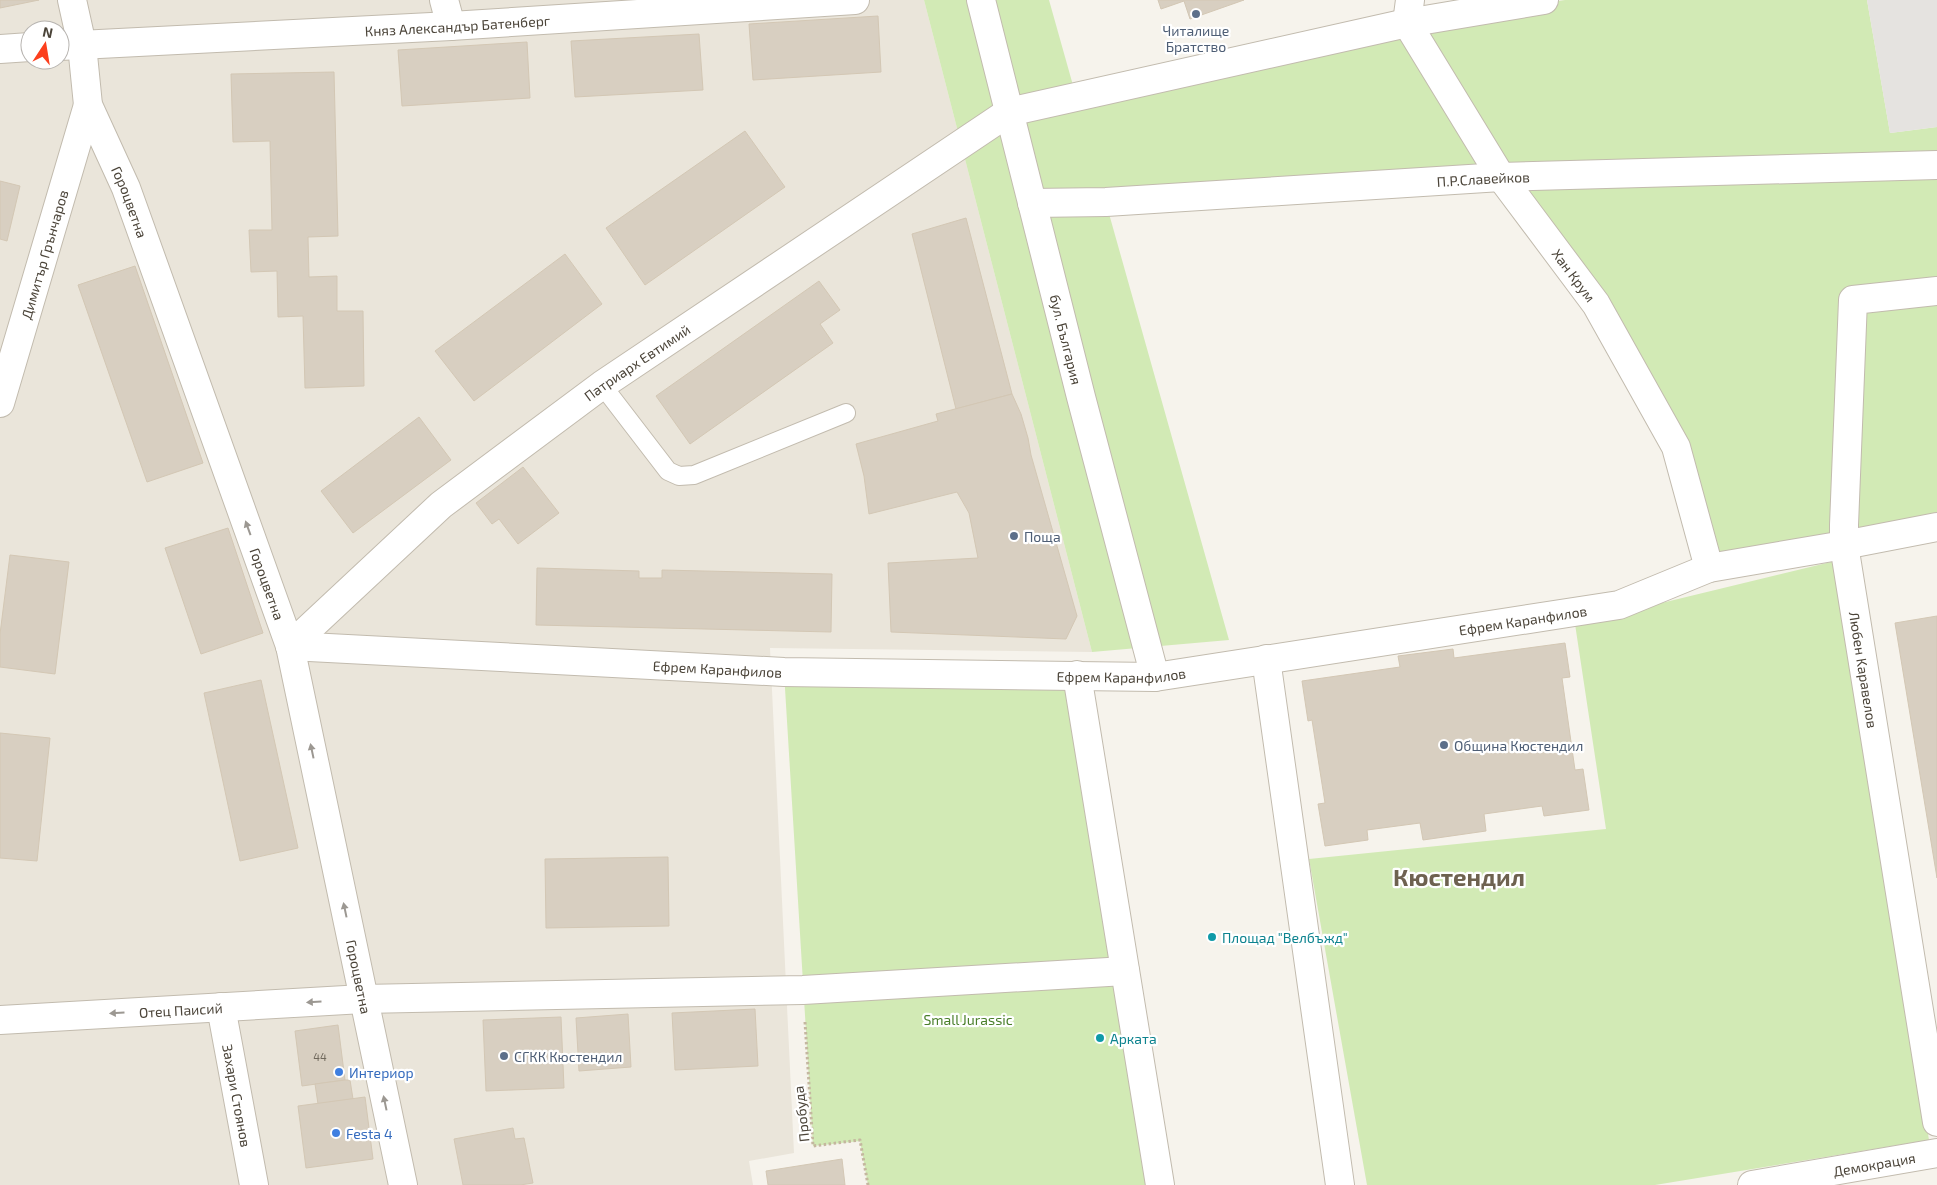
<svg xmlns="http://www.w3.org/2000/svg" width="1937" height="1185" viewBox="0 0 1937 1185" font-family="'Exo 2',sans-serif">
	<rect width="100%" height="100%" fill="#f6f3ec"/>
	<path fill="#eae5da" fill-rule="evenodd" d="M0,0H924L1092,652L770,648L794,1153L749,1161L753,1185H0ZM30,30H60V60H30Z"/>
	<g fill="#d2eab5">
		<polygon points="924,0 1049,0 1076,96 1407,23 1565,0 1867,0 1890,133 1937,127 1937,527 1709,568 1675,447 1501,177 1106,203 1229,640 1092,652"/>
		<polygon points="1835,561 1929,1140 1655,1185 1367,1185 1309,859 1606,829 1575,624"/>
		<polygon points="784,672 1077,675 1160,1185 868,1185 860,1141 813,1146"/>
	</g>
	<polygon fill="#e5e3e0" points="1867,0 1937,0 1937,127 1890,133"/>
	<g fill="#d8cfc1" stroke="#d3c7b4">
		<polygon points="0,0 39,0 0,8"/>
		<polygon points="1158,0 1244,0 1190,19 1184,1 1161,9"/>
		<polygon points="878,16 881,72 753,80 749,24"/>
		<polygon points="699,34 703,90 575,97 571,41"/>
		<polygon points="527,42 530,98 402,106 398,50"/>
		<polygon points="334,72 338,236 308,237 309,277 337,276 337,311 363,311 364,386 305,388 303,316 278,317 277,271 251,272 249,230 272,230 270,141 233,142 231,74"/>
		<polygon points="745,131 785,187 645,285 606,228"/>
		<polygon points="0,181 20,186 7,241 0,239"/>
		<polygon points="966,218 1012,394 956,409 912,234"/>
		<polygon points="565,254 602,304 474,401 435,351"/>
		<polygon points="135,266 203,463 147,482 78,285"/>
		<polygon points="819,281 840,310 820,324 833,343 690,444 656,396"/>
		<polygon points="1012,394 1021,414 1028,438 1031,455 1077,616 1066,639 891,632 888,563 978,558 969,513 957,492 869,514 864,476 856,444 938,421 936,414"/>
		<polygon points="419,417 451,460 353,533 321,491"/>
		<polygon points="523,467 559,513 518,544 499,519 492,524 476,503"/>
		<polygon points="228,528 263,633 201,654 165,548"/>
		<polygon points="10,555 69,562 55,674 0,667 0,634"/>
		<polygon points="537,568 639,571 639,578 662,578 662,570 832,574 831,632 536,625"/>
		<polygon points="1937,616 1937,878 1895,623"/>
		<polygon points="1565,643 1570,677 1562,678 1575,770 1583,769 1589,810 1544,816 1542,806 1484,814 1486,831 1423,840 1420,823 1367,830 1368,840 1325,846 1318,804 1325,803 1312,720 1308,721 1302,681 1400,667 1398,656 1453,649 1454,658"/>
		<polygon points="261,680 298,848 240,861 204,693"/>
		<polygon points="0,733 50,738 37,861 0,858"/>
		<polygon points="668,857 669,926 546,928 545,859"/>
		<polygon points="755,1009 758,1066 675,1070 672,1013"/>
		<polygon points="628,1014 631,1067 579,1071 576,1018"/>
		<polygon points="561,1017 564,1088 486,1091 483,1020"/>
		<polygon points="338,1025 345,1080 302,1086 295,1031"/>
		<polygon points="345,1080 350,1080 353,1099 318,1104 315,1084"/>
		<polygon points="365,1097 373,1159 306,1168 298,1106"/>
		<polygon points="513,1128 515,1139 524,1138 533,1183 520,1185 463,1185 454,1139"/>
		<polygon points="842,1159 845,1185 768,1185 766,1171"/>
	</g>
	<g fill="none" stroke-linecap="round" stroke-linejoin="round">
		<defs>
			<polyline id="lane" points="602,385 668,471 679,476 694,475 846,413"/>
			<g id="street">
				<path id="s1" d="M72,0L82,45L88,105L126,188L290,646L403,1185"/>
				<polyline points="444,0 451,26"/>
				<path id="s2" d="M981,0L1081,397L1155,677"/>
				<path id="s3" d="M1410,0L1407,23L1501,177L1596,304L1676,447L1709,568"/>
				<path id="s4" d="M60,46L451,26L855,0"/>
				<polyline points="0,49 30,47"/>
				<path id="s5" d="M1032,203L1106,202L1501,177L1937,165"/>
				<path id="s6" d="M1937,291L1853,300L1844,525V545L1937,1122"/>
				<path id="s7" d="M0,403L88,105"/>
				<path id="s8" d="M290,646L784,672L1155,677L1619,605L1709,568L1844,545L1937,527"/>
				<path id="s9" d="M290,646L441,505L602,385L1009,112L1407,23L1544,0"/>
				<polyline points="1266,659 1340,1185"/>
				<polyline points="1077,675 1160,1185"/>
				<path id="s10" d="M221,1007L254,1185"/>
				<path id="s11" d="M0,1020L363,999L803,990L1125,971"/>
				<path id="s12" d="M1752,1185L1937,1153"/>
			</g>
		</defs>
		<use href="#lane" stroke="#c2bbae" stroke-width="20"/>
		<use href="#street" stroke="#c2bbae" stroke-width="30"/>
		<polyline stroke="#c4b79f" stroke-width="3" stroke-dasharray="2.5 2.5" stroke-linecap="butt" points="805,1022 813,1146 860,1140 868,1185"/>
		<use href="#lane" stroke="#fff" stroke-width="18"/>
		<use href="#street" stroke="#fff" stroke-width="28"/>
	</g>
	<defs><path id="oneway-solid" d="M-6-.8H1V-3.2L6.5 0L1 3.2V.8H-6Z" transform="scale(1.25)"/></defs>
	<g fill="#9c9892">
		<use href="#oneway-solid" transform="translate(248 528) rotate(-110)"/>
		<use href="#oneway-solid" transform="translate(312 751) rotate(-102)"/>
		<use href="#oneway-solid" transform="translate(345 910) rotate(-102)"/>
		<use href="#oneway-solid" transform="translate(314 1002) rotate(177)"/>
		<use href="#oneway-solid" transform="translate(117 1013) rotate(177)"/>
		<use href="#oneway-solid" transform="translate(385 1103) rotate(-102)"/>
	</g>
	<g fill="#5c6f8a" stroke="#fff" stroke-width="2">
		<circle cx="1196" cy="14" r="5"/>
		<circle cx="1014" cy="536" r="5"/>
		<circle cx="1444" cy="745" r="5"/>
		<circle cx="504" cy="1056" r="5"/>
	</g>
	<g fill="#0f9aa8" stroke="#fff" stroke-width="2">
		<circle cx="1212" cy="937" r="5"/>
		<circle cx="1100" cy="1038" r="5"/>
	</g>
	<g fill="#3f7fe0" stroke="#fff" stroke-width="2">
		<circle cx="339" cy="1072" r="5"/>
		<circle cx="336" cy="1133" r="5"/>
	</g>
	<g text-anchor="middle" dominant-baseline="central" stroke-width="4.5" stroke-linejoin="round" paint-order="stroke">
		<g font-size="11" fill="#6e675b">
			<text x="320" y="1056">44</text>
		</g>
		<g font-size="14" fill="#4b4439" stroke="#fff">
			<text stroke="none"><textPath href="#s4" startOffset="398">Княз Александър Батенберг</textPath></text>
			<text stroke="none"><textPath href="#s5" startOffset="452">П.Р.Славейков</textPath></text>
			<text stroke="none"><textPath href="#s1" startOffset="212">Гороцветна</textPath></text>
			<text stroke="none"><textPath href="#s7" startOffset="155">Димитър Грънчаров</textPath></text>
			<text stroke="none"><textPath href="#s3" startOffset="326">Хан Крум</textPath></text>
			<text stroke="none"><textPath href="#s2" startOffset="350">бул. България</textPath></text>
			<text stroke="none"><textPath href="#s9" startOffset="449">Патриарх Евтимий</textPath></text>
			<text stroke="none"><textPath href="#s1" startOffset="618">Гороцветна</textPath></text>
			<text stroke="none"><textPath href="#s8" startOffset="1238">Ефрем Каранфилов</textPath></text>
			<text stroke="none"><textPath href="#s8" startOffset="428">Ефрем Каранфилов</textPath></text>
			<text stroke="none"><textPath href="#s6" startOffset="456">Любен Kаравелов</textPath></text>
			<text stroke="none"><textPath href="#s8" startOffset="832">Ефрем Каранфилов</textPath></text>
			<text stroke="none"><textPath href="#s1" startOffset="1022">Гороцветна</textPath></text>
			<text stroke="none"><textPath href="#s11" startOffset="181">Отец Паисий</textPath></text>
			<text stroke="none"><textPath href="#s10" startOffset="90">Захари Стоянов</textPath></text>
			<text transform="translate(801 1114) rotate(-96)">Пробуда</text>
			<text stroke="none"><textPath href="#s12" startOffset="124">Демокрация</textPath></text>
		</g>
		<g font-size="14" fill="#4e5e75" stroke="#fff" text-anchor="start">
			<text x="1196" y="30" text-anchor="middle">Читалище<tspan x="1196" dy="16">Братство</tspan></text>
			<text x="1024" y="536">Поща</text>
			<text x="1454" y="745">Община Кюстендил</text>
			<text x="514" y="1056">СГКК Кюстендил</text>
		</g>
		<g font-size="14" fill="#0d838f" stroke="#fff" text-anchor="start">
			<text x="1222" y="937">Площад "Велбъжд"</text>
			<text x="1110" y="1038">Арката</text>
		</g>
		<g font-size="14" fill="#4a7f2a" stroke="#fff">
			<text x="968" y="1019">Small Jurassic</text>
		</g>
		<g font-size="14" fill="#366cbe" stroke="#fff" text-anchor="start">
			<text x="349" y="1072">Интериор</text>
			<text x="346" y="1133">Festa 4</text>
		</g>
		<g font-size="24" font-weight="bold" fill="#6e6250" stroke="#fff">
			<text x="1459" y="876">Кюстендил</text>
		</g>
	</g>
	<g transform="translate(45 45) rotate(12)"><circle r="24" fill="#ffffff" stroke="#b7b4b0"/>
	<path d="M0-4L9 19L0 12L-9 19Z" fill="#fc3f1d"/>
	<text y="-8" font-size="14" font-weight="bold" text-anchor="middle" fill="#4b4439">N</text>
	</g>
</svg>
